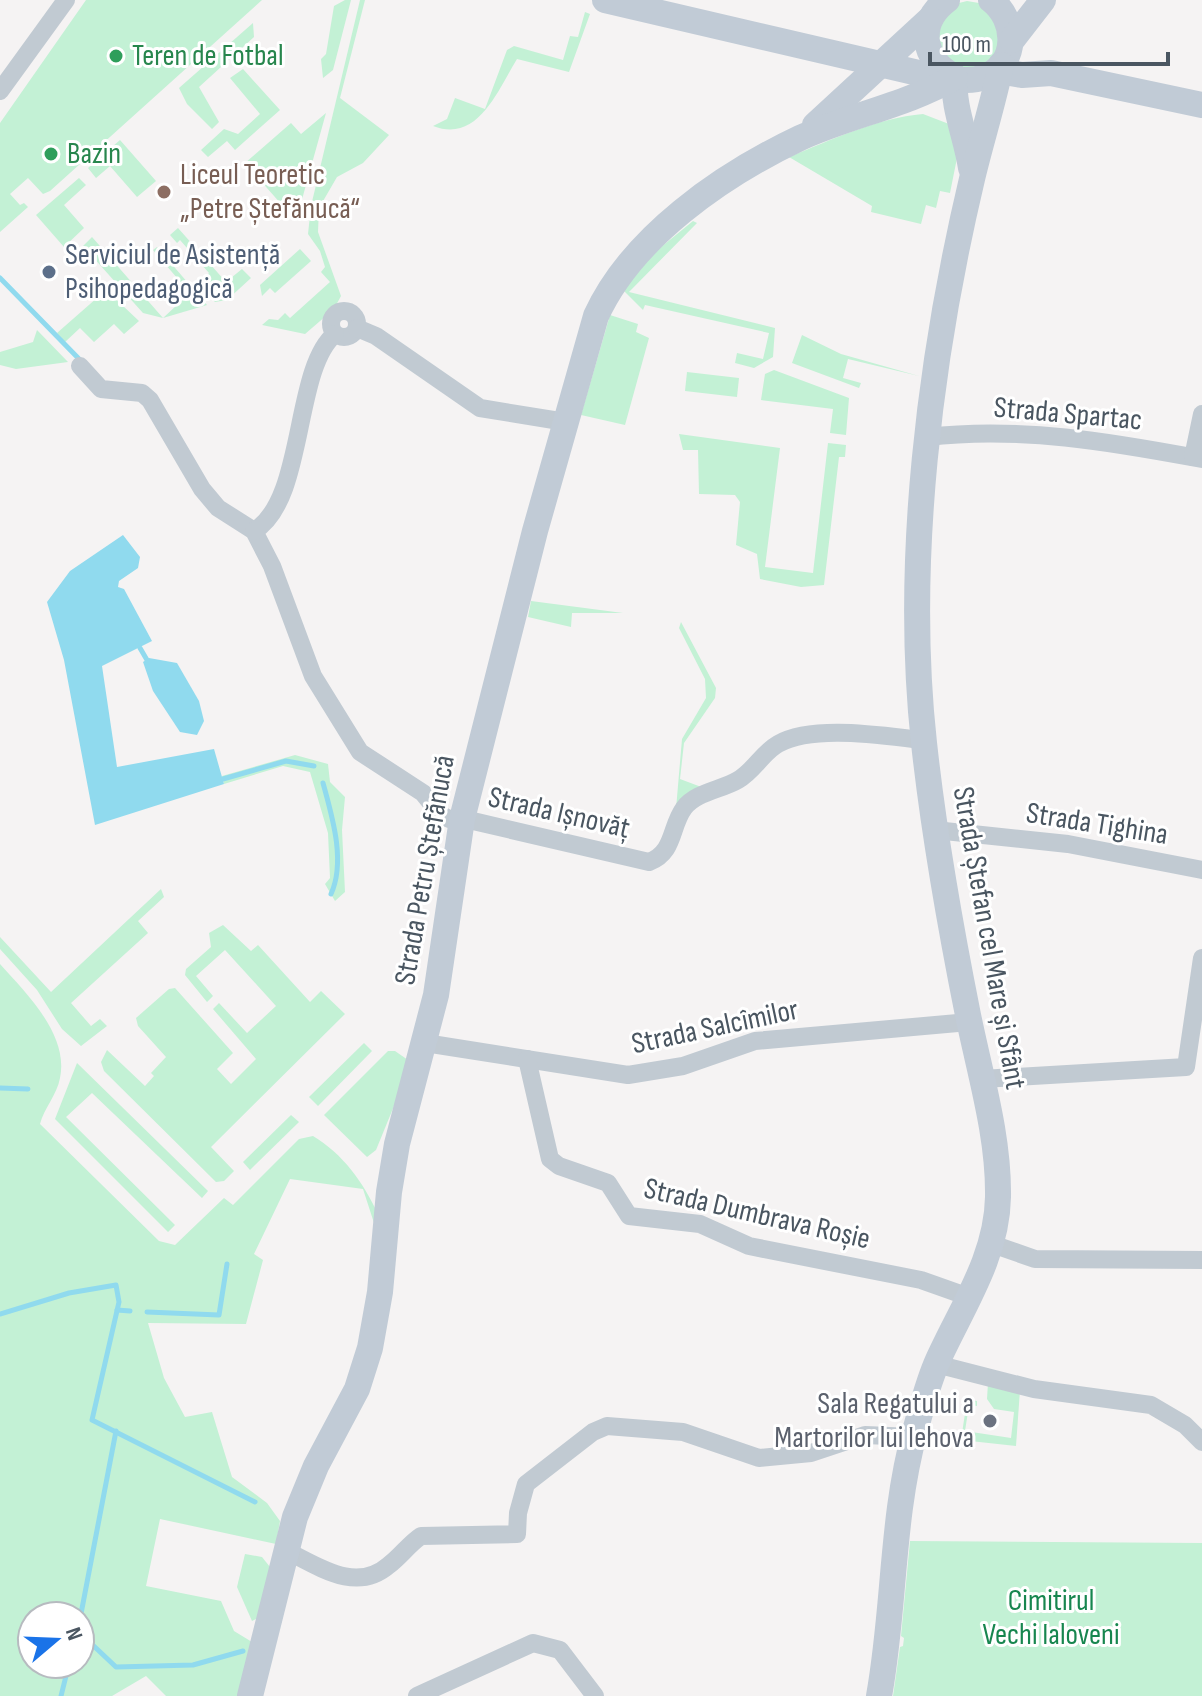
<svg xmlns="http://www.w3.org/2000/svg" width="1202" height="1696" viewBox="0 0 1202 1696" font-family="'Sofia Sans Condensed',sans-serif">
	<rect width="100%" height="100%" fill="#f5f3f3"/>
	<g fill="#c3f1d5" fill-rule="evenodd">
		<polygon points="86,0 262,0 50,191 43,194 28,178 10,194 20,205 24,203 28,207 0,232 0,123"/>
		<polygon points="345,0 351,0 333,70 323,78 321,59 326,54 334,6"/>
		<polygon points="360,0 365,0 340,98 389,135 363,163 337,177 319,208 318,232 341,296 334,309 305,334 262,325 269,319 278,320 285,313 290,318 330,282 321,272 325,267 320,251 308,234 311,206"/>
		<polygon points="967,1 979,3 1002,29 995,60 966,72 938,55 937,20 955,4"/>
		<path d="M585,12L590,14L569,72L517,59C498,90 478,144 433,126L447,119L455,98L485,109L507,50L514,46L563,60L570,36L578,37Z"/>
		<polygon points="253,23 254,37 199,87 219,122 212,129 187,104 179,88"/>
		<polygon points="243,69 280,110 235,150 227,141 208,157 201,150 224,129 238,134 260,114 230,78"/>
		<polygon points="326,113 296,221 245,163 291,123 301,134"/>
		<path d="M923,114L949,124L958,153L950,193L940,191L936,208L926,205L921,224L871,212L872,206L789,157C831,140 877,118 923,114Z"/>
		<polygon points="120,140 156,181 137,197 110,166 96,178 88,168"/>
		<polygon points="79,178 86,185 64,205 84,228 64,247 36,215"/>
		<polygon points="693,221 697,223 629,292 775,328 773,357 754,368 735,363 737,353 763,359 769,333 645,305 643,310 623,290 655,252"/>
		<polygon points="178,228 226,282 242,269 251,278 227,300 215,302 199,284 209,273 180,240 177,243 170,235"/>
		<polygon points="92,237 163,318 190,293 153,250 157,247 207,305 163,318 143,313 83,246"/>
		<polygon points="300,249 311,261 275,293 270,288 262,296 260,285"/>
		<polygon points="106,290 139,321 124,334 114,324 94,342 80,328 65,342 57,333"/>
		<polygon points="610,315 638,324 636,332 649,338 625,425 581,415"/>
		<polygon points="37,330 68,362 16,369 0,365 0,352 33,342"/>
		<polygon points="802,335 841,354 919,376 848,359 843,378 861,383 859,388 792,363"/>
		<polygon points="774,370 849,398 846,435 830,433 833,409 761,400 765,374"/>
		<polygon points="687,372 739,378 737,397 685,391"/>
		<polygon points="679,434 780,448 765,567 813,573 828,443 846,445 845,457 839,457 824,585 801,587 760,579 757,554 736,545 740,502 735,495 699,494 698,450 683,450"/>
		<polygon points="531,601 623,613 572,613 571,627 528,617"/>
		<polygon points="681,622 716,688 715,698 684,743 680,779 704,788 676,809 682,739 706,698 705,679 679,628"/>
		<polygon points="295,755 328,764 330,782 345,797 342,830 345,892 335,901 325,884 330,878 328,833 310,772 283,766 224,784 222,776"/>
		<polygon points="161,889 164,897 138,921 148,933 71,1003 91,1026 100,1019 107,1026 81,1046 62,1029 37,990 0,949 0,937 51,992"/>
		<polygon points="223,925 251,951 258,945 310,1002 321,991 345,1014 211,1147 234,1171 224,1181 216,1182 104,1071 101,1062 107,1050 145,1086 154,1076 151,1073 166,1057 138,1026 136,1018 169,989 175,988 233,1053 217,1069 231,1084 256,1059 213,1009 219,1003 247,1033 276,1006 225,950 196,976 213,996 207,1002 185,975 186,969 211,947 209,933"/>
		<path d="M0,964C27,994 69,1035 60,1078C57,1095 44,1108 40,1124L159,1241L175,1245L224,1198L233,1205L299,1139L313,1136C343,1154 363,1182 378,1214L374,1223L363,1189L290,1179L254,1254L263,1260L246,1324L148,1323L164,1378L185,1417L212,1412L232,1477L267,1503L280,1521L276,1544L160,1519L146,1586L221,1601L234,1631L252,1642L238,1696H166L146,1676L112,1696H0ZM32,1616H80V1664H32Z"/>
		<polygon points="364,1043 372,1051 318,1106 309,1097"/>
		<polygon points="388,1051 395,1051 408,1060 403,1084 376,1150 367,1157 324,1115"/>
		<polygon points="77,1063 208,1191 202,1198 92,1093 66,1117 175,1225 168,1232 55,1119"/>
		<polygon points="291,1115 299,1122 250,1170 243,1162"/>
		<polygon points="988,1383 1020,1390 1016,1446 961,1440 967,1400 977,1401 977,1406 969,1405 965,1431 1011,1438 1014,1412 994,1409 987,1399"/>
		<polygon points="910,1541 1202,1543 1202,1696 893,1696 900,1647 903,1646 904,1638 901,1636"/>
		<polygon points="245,1554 262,1557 270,1567 258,1618 252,1621 237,1587"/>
	</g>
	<g fill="#90daee">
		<polygon points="123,535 140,557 138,568 119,581 118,587 124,589 152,641 102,666 117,767 214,749 224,784 95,825 64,660 47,602 70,571"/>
		<polygon points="149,658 177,663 199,701 204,721 197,735 180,732 153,691 143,662"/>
	</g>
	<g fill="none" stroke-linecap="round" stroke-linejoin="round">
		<g stroke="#90daee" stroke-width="5">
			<polyline points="0,278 82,362"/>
			<polyline points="140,648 147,660"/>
			<polyline points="223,779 286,761 314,766"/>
			<path d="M323,783C332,816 346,861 331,894"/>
			<polyline points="0,1088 28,1089"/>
			<polyline points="117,1310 130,1311"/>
			<polyline points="147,1312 219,1315 227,1264"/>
			<polyline points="0,1314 69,1293 116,1285 119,1302 92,1420 255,1502"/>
			<polyline points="80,1619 116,1431"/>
			<polyline points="80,1633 116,1667 193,1665 243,1651"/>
			<polyline points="61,1696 69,1664"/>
		</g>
		<g stroke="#c1cad2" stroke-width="18">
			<polyline points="0,91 66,0"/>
			<circle cx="344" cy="324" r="13"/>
			<polyline points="357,328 376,336 480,408 566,422"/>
			<path d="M80,366L101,389L142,393L150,400L202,489L218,508L254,531L272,566L313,676L360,752L423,793L440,814L449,819L473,821L649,862C675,852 670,827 684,808C696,792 721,790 738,780C754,771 762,753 778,744C813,724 884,736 923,740"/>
			<path d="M927,437C1020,426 1111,442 1202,459"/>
			<polyline points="1193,457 1202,414"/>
			<path d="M254,531C306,500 293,369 335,334"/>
			<polyline points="935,830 1068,844 1202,870"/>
			<polyline points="425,1043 628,1075 683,1066 755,1041 969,1022"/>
			<polyline points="527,1059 550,1159 559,1166 608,1183 629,1216 700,1224 749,1246 921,1280 969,1297"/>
			<polyline points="982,1079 1186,1067 1202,958"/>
			<polyline points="992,1244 1035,1259 1202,1260"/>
			<polyline points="936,1364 1034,1389 1151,1405 1185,1425 1202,1442"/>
			<path d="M285,1550C318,1566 356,1594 389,1565C401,1556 409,1544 421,1536L517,1534L518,1513L526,1484L593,1432L607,1426L683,1432L759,1458L811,1453L865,1435L913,1437"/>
			<polyline points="417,1696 533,1643 560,1650 595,1696"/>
		</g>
		<g stroke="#c1cbd6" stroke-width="26">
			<path d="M605,0L927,75C945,77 967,84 984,77C1019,64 1017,20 991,0"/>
			<path d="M947,0C916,23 922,60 955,77"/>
			<polyline points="1012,40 1043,0"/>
			<polyline points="1001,65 1010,73 1022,75 1051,73 1202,105"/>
			<path d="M955,77C952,106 967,139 971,168"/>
			<polyline points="815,125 930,19"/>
			<path d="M250,1696L295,1517L316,1466L357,1389L370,1348L380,1292L389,1192L397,1144L436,995L462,819L535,531L596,316C632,237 722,175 800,138C850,115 907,105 955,77"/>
			<path d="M879,1696C895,1608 891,1518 915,1431C922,1407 928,1382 938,1360C962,1307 997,1257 998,1197C999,1136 980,1074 968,1015C950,925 934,835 924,743C904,561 930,356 972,179C981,141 993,104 1001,65"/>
		</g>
	</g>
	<g fill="#2e9e5b" stroke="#fff" stroke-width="3">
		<circle cx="116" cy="56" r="8"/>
		<circle cx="51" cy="154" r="8"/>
	</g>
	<circle fill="#8d6e63" stroke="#fff" stroke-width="3" cx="164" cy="192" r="8"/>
	<circle fill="#5c6f8a" stroke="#fff" stroke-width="3" cx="49" cy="272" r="8"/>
	<circle fill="#6b7280" stroke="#fff" stroke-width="3" cx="990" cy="1421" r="8"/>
	<g text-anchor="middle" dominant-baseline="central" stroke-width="6" stroke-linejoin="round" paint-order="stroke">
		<g font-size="30" fill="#27864d" stroke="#fff" text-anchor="start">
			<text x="132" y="56">Teren de Fotbal</text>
			<text x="67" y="154">Bazin</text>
		</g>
		<g font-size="30" fill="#785e54" stroke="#fff" text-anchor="start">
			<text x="180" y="175">Liceul Teoretic<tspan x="180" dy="34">„Petre Ștefănucă“</tspan></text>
		</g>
		<g font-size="30" fill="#4e5e75" stroke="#fff" text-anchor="start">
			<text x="65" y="255">Serviciul de Asistență<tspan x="65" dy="34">Psihopedagogică</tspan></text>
		</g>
		<g font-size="30" fill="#4a5661" stroke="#fff">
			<text transform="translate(1068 414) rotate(5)">Strada Spartac</text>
			<text transform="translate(559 813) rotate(13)">Strada Ișnovăț</text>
			<text transform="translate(1097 824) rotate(9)">Strada Tighina</text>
			<text transform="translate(425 870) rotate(-80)">Strada Petru Ștefănucă</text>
			<text transform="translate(989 938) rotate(80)">Strada Ștefan cel Mare și Sfânt</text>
			<text transform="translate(715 1027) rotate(-12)">Strada Salcîmilor</text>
			<text transform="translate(757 1214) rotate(13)">Strada Dumbrava Roșie</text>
		</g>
		<g font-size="30" fill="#5b616d" stroke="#fff" text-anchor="end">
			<text x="974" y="1404">Sala Regatului a<tspan x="974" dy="34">Martorilor lui Iehova</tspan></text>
		</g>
		<g font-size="30" fill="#17864f" stroke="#fff">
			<text x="1051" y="1601">Cimitirul<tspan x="1051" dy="34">Vechi Ialoveni</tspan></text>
		</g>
	</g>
	<g transform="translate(56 1640) rotate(71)"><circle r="38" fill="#ffffff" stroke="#b7bbc0" stroke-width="2"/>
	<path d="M0-6L14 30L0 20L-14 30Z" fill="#1a73e8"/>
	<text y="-12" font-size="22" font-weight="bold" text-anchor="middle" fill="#4a5661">N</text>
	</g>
	<path d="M930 52v12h238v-12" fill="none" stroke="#4a5661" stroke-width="4"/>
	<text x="942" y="52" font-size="24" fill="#4a5661" stroke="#ffffff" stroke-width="6" paint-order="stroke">100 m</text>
</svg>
